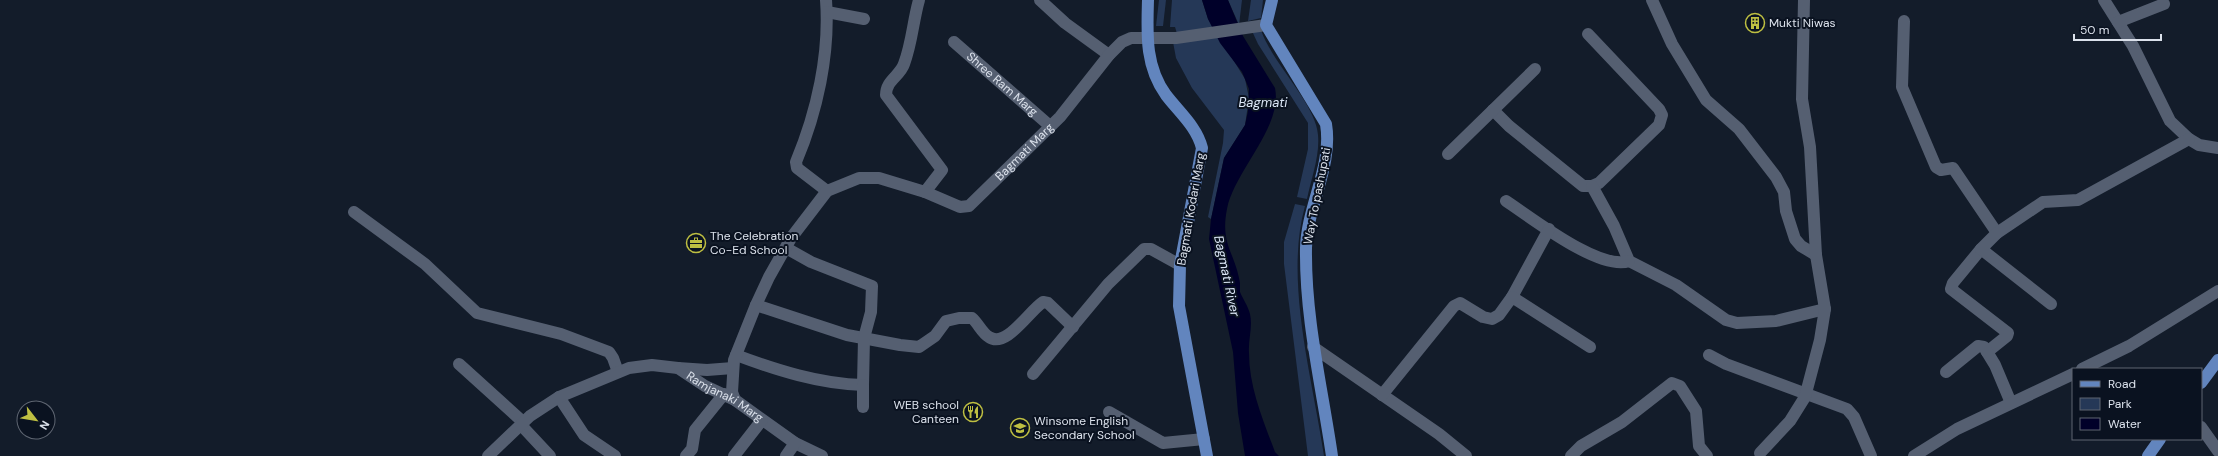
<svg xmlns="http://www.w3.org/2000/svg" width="2218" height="456" viewBox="0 0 2218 456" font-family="'DM Sans',sans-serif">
	<rect width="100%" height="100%" fill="#131c2a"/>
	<g fill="#253857">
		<polygon points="1159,0 1166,0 1163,26 1156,26"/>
		<polygon points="1172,0 1202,0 1208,19 1245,79 1249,98 1245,125 1224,158 1211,219 1208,217 1223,143 1224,130 1192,88 1176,58 1173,42 1179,40 1175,27 1170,27"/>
		<polygon points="1228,0 1242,0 1239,25"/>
		<polygon points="1251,0 1263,0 1261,18 1248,21"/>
		<path d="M1261,30C1272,63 1316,104 1318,135C1320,156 1311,179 1307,199L1297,197L1308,149V123L1258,44L1252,31Z"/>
		<path d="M1295,204L1305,206C1284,281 1313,380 1324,456H1308L1284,264V242Z"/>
	</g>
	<path fill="#000029" d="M1202,0H1228L1243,36L1275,88C1283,127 1235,170 1227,209C1220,245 1235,252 1240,283C1240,286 1240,289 1240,292C1243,299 1248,306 1250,314C1253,327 1248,340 1249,353C1249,387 1263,420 1275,452L1279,456H1245L1238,413L1233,352L1209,239L1211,219L1224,158L1245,125L1248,111L1249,89L1242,72L1220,43L1208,19Z"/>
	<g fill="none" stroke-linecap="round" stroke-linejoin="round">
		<g stroke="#555f71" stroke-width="12">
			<path d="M826,0C830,54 817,112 796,162L797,168L827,191"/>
			<path d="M919,0C913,21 912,43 904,64C900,76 886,80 886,95L942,170L925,192"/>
			<polyline points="1040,0 1065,23 1109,55"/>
			<polyline points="1652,0 1672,44 1706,100 1739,129 1776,177 1784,192 1786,211 1795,239 1801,246 1816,255"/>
			<polyline points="2104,0 2133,46 2170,121 2189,139 2199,145 2218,148"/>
			<polyline points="827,12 864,19"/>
			<polyline points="1904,21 1902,87 1936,167 1941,170 1953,168 1997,233"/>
			<polyline points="2118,22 2164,4"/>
			<path id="s1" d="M954,42L1050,126"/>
			<polyline points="1493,110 1509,126 1583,186 1592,186 1599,183 1659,125 1662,115 1659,109 1588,34"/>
			<polyline points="1448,154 1535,69"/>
			<polyline points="1592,186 1614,226 1629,261 1676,285 1726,320 1737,323 1776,321 1825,309"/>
			<path d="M1506,201C1532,218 1599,271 1629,261"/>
			<polyline points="354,212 425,264 477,313 561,334 609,352 613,358 618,372"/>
			<polyline points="1981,249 1953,283 1951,289 2008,333 2007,336 1987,352"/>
			<polyline points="1512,297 1549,229"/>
			<polyline points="2051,304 1981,249 1997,233 2043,202 2078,200 2189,139"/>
			<path d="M756,305L847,335L900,345L919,347L935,336L946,321L959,318H972C978,323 982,333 989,337C1006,349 1029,311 1043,302L1048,303L1073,327"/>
			<polyline points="1313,347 1439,434 1466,456"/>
			<path d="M736,355C776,370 820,384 863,385L864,338L871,312L872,286L811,262L786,248"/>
			<polyline points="1709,355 1726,364 1847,409 1854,417 1871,456"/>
			<polyline points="459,364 523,422"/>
			<polyline points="678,368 707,370 733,368"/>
			<polyline points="2082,369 2129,346 2218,291"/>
			<polyline points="1946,372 1978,346 1984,347 1995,365 2011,403"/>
			<polyline points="1033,374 1108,284 1144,249 1151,249 1180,265"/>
			<polyline points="863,385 863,407"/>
			<polyline points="1382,395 1454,306 1460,303 1483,317 1492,319 1499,315 1512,297 1590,347"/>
			<polyline points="559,397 584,435 615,456"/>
			<path id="s2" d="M735,400L732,392L734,360L756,305L769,277L791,238L827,191L859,178H879L925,192L960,207L969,206L1060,117L1109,55L1122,42L1131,38H1176L1266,25"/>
			<polyline points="1109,412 1163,443 1204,439"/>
			<polyline points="521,425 550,456"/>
			<polyline points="2201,427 2218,451"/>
			<polyline points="1760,453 1790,421 1805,397 1820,340 1825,309 1816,255 1810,147 1802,99 1804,0"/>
			<path id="s3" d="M488,456L530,416L559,397L629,368L652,365L678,368L705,386L735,400L795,443L822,456"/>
			<polyline points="686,456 692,449 695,430 724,394"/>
			<polyline points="734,456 762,420"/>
			<polyline points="786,456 795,443"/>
			<polyline points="1571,456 1581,446 1622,422 1672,383 1680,386 1696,411 1699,446 1707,456"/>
			<polyline points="1914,456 1957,429 2073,374"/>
		</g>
		<g stroke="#6285be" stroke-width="12">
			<path d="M1148,0C1147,34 1145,66 1166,95C1179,112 1197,127 1202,148L1180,265L1179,306L1207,456"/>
			<path d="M1272,0L1266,25L1326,124C1333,166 1307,206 1306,248C1305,319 1322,387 1332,456"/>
			<polyline points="2201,383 2218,360"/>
			<polyline points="2148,456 2160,439"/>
		</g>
	</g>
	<defs>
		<symbol id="building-ring" viewBox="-11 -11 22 22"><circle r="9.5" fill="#0a1220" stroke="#bebf42" stroke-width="1.5"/><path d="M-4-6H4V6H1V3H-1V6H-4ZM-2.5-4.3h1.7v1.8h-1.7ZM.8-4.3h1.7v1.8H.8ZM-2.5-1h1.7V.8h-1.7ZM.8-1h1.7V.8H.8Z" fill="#bebf42"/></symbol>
		<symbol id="office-ring" viewBox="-11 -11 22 22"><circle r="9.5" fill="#0a1220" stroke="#bebf42" stroke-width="1.5"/><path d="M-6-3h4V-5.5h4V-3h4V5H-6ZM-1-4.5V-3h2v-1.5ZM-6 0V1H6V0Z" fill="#bebf42"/></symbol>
		<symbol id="restaurant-ring" viewBox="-11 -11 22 22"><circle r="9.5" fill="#0a1220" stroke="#bebf42" stroke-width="1.5"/><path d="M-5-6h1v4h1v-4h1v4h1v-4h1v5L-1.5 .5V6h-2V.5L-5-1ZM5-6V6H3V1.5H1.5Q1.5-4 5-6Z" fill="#bebf42"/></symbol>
		<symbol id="school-ring" viewBox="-11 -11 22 22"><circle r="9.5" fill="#0a1220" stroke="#bebf42" stroke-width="1.5"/><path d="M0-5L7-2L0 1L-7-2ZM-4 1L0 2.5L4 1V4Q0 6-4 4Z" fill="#bebf42"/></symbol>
	</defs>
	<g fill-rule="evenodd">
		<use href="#building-ring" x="1744" y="12" width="22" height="22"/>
		<use href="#office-ring" x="685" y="232" width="22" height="22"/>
		<use href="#restaurant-ring" x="962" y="401" width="22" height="22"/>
		<use href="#school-ring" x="1009" y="417" width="22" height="22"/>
	</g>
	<g text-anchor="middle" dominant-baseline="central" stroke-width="4" stroke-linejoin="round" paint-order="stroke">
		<g font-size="12" fill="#dbe1eb" stroke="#0a1220" text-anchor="start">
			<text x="1769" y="23">Mukti Niwas</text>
			<text x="710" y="236">The Celebration<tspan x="710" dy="14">Co-Ed School</tspan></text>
			<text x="959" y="405" text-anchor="end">WEB school<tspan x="959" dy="14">Canteen</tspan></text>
			<text x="1034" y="421">Winsome English<tspan x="1034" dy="14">Secondary School</tspan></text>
		</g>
		<g font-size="12" fill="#dbe1eb" stroke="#0a1220">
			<text stroke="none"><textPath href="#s1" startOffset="64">Shree Ram Marg</textPath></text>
			<text stroke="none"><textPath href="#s2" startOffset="462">Bagmati Marg</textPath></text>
			<text transform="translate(1317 196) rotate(-79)">Way To pashupati</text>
			<text transform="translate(1191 209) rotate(-80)">Bagmati Kodari Marg</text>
			<text stroke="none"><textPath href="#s3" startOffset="273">Ramjanaki Marg</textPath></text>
		</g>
		<g font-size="13" font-style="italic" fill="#dae5f5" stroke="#0a1220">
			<text x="1263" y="102">Bagmati</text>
			<text transform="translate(1227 276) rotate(78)">Bagmati River</text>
		</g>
	</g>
	<rect x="2072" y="368" width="130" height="72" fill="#0a1220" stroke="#5e6571"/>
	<rect x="2080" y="381" width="20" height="6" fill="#6285be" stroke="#5e6571"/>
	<text x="2108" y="388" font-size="12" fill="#dbe1eb">Road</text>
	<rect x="2080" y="398" width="20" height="12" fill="#253857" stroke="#5e6571"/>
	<text x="2108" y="408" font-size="12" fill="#dbe1eb">Park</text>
	<rect x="2080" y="418" width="20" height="12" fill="#000029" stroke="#5e6571"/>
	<text x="2108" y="428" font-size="12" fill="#dbe1eb">Water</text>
	<g transform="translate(36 420) rotate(121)"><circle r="19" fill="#0a1220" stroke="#5e6571"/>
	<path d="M0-3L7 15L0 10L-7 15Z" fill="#bebf42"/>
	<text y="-6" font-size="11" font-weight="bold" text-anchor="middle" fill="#dbe1eb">N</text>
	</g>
	<path d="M2074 34v6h87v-6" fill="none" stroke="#dbe1eb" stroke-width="2"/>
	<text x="2080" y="34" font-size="12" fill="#dbe1eb" stroke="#0a1220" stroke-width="3" paint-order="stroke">50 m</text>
</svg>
